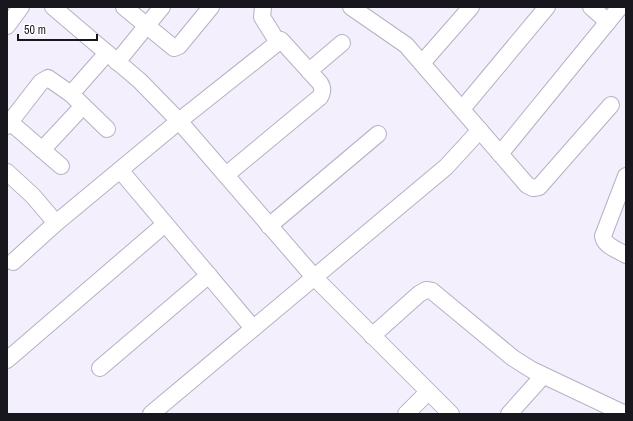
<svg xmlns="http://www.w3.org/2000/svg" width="633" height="421" viewBox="0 0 633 421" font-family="'Archivo Narrow',sans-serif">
	<rect width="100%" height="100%" fill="#f3effc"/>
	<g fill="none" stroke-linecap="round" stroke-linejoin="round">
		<defs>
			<g id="minor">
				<polyline points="53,7 140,81 179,121 314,277 451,414"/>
				<polyline points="124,7 174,48 179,46 211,7"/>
				<polyline points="263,7 262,17 277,41"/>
				<polyline points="351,7 406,45 527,185 533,188 539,187 611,105"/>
				<polyline points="591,7 608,22"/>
				<polyline points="7,26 21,7"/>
				<polyline points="117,62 162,7"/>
				<polyline points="422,63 471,7"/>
				<polyline points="309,71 342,43"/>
				<polyline points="71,94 107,53"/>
				<polyline points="462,109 547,7"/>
				<polyline points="10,122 61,166"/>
				<polyline points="7,126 41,82 48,78 71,94 107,129"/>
				<polyline points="42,150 83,106"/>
				<polyline points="500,154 620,7"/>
				<polyline points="120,170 253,328"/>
				<polyline points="7,172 33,196 56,223"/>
				<path d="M626,176L603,236C604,246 618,250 626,255"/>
				<polyline points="269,226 378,134"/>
				<path d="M13,262L56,223L179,121L281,40L320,83C323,88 323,91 320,97L226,175"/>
				<polyline points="372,336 419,294 426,290 432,291 513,358 532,370 625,414"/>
				<polyline points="7,360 165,224"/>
				<polyline points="100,368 209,275"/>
				<polyline points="151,414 446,167 480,130"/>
				<polyline points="406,414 428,392"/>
				<polyline points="509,414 543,376"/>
			</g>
		</defs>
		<use href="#minor" stroke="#b6b0c3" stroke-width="18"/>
		<use href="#minor" stroke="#fff" stroke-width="16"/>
	</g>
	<rect width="633" height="421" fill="none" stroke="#19171e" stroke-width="16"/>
	<path d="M18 34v6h79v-6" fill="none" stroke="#19171e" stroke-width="2"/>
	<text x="24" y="34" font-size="12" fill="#19171e" stroke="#ffffff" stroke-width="3" paint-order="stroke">50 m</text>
</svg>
